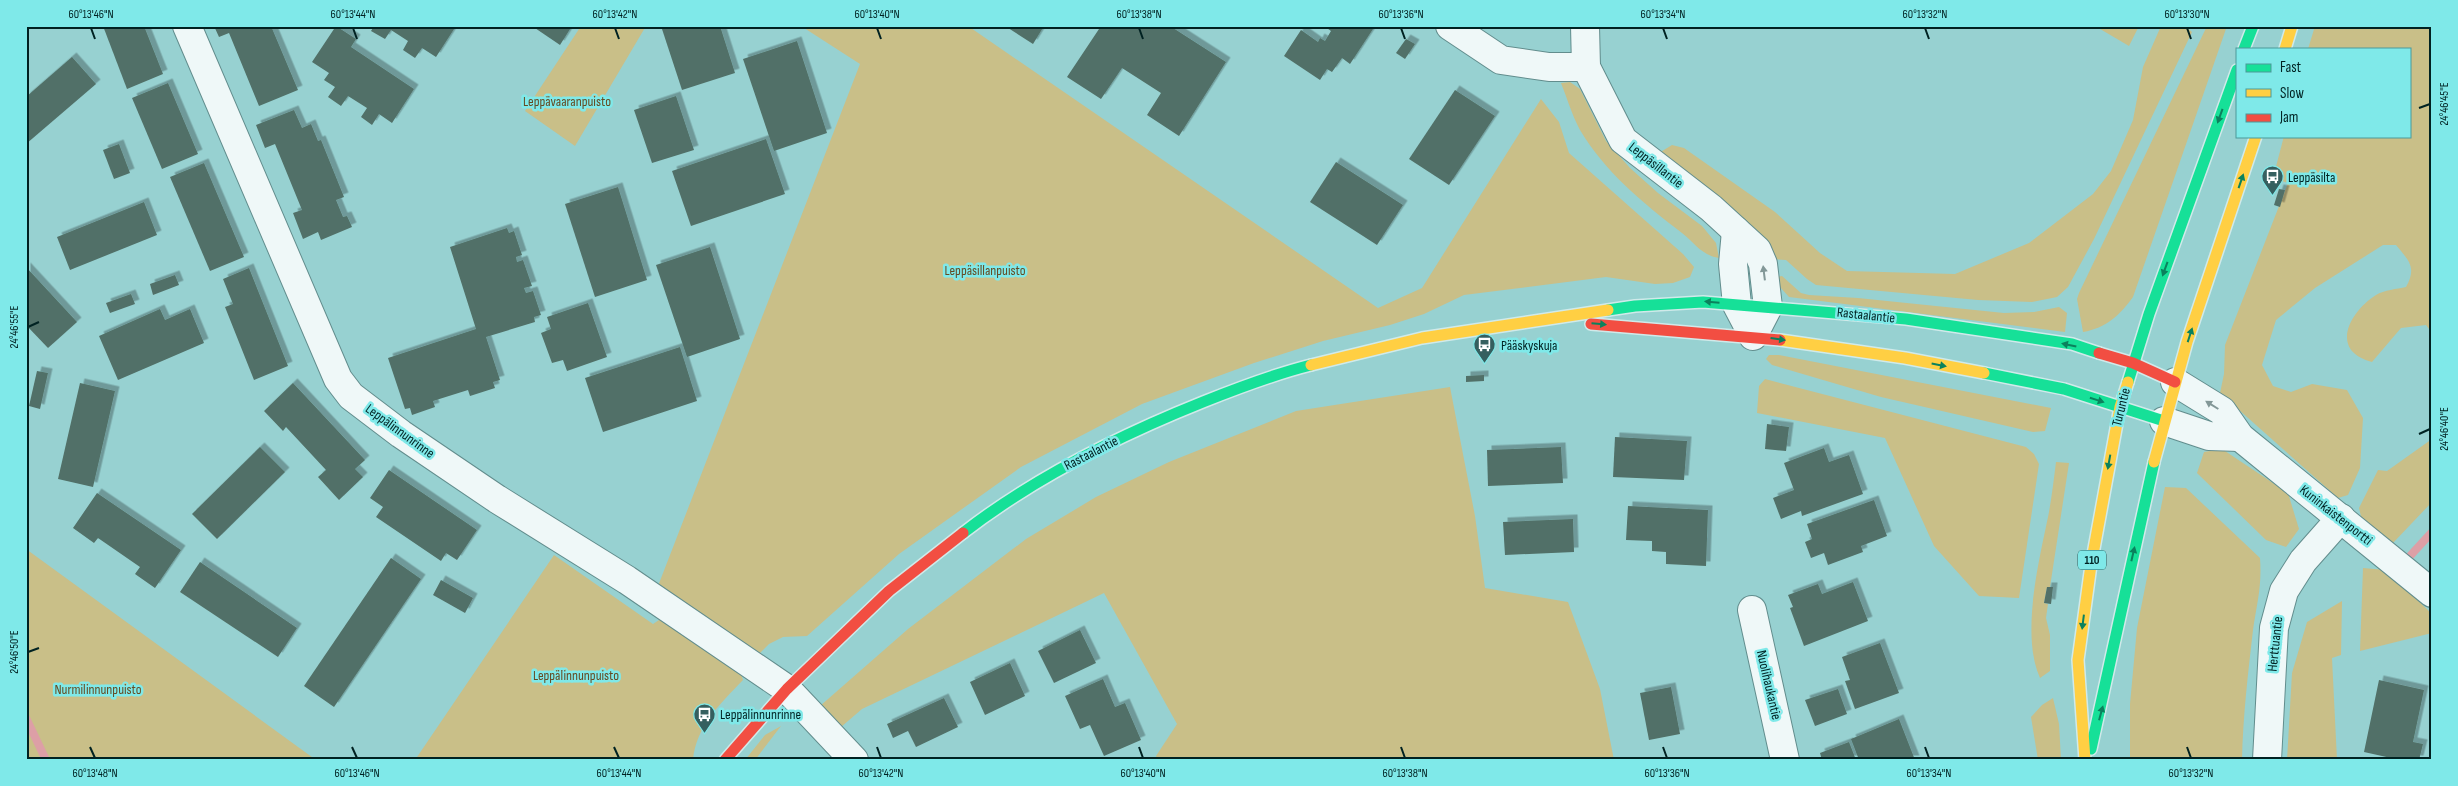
<svg xmlns="http://www.w3.org/2000/svg" width="2458" height="786" viewBox="0 0 2458 786" font-family="'Sofia Sans Condensed',sans-serif">
	<defs>
		<filter id="shadow"><feDropShadow dx="4.5" dy="-4.5" stdDeviation="0" flood-color="#0004"/></filter>
	</defs>
	<rect width="100%" height="100%" fill="#97d1d1"/>
	<g fill="#c9bf88">
		<polygon points="581,26 646,26 575,146 525,111"/>
		<polygon points="801,26 968,26 1378,308 1422,288 1541,99 1559,122 1569,153 1683,254 1694,267 1690,277 1673,283 1655,284 1606,277 1464,295 1424,314 1390,325 1323,341 1254,363 1142,404 1021,467 899,554 807,636 783,637 769,644 760,653 658,586 860,64"/>
		<polygon points="2095,26 2139,26 2129,46"/>
		<polygon points="2161,26 2185,26 2192,32 2094,239 2068,287 2057,297 2032,302 1978,300 1816,285 1807,279 1786,260 1771,259 1659,153 1672,145 1684,148 1775,212 1820,253 1847,271 1955,274 2029,243 2093,194 2111,171 2133,120 2143,67"/>
		<path d="M2207,26H2227L2133,297C2120,315 2106,328 2083,332L2077,299L2079,293Z"/>
		<path d="M2315,26H2432V333L2426,325L2401,328L2372,362C2329,351 2349,312 2376,295C2384,290 2397,289 2406,287C2417,267 2409,261 2396,245H2383L2315,288L2276,320L2262,365L2273,386L2291,392L2312,384L2347,390L2363,418L2360,468L2348,495L2338,498L2220,393L2224,374L2225,345L2288,183L2273,178L2284,136H2409V49H2308Z"/>
		<path d="M1570,82L1580,89L1606,141L1630,168L1658,193L1702,226L1716,243L1719,258C1701,255 1695,243 1682,233C1643,203 1605,172 1580,130C1572,115 1567,98 1561,83Z"/>
		<polygon points="1782,276 1801,293 1809,295 1858,298 2004,313 2034,312 2059,307 2067,313 2065,332 1789,297 1780,287 1777,277"/>
		<polygon points="1769,355 1779,355 2051,408 2045,431 2033,432 1881,397 1772,365 1766,359"/>
		<polygon points="1765,379 2026,447 2034,454 2039,464 2019,598 1979,596 1934,546 1885,438 1757,413 1759,386"/>
		<polygon points="1450,387 1475,516 1485,588 1568,602 1600,689 1614,760 1158,760 1156,756 1177,724 1104,593 862,709 841,727 820,706 908,629 1026,539 1096,497 1169,462 1296,411"/>
		<polygon points="2432,439 2432,502 2392,544 2362,520 2359,508 2378,470 2387,471"/>
		<polygon points="2222,449 2288,493 2299,529 2286,547 2266,540 2197,473 2204,452"/>
		<path d="M2056,462L2069,463L2050,587H2047L2044,603L2048,604L2046,618L2050,635V671L2040,678C2020,634 2040,557 2049,512C2052,495 2054,478 2056,462Z"/>
		<path d="M2165,487L2186,488L2260,558C2262,587 2257,602 2253,630C2248,673 2243,716 2242,760H2130V704L2137,628Z"/>
		<polygon points="26,549 316,760 26,760"/>
		<path d="M554,555L653,624L662,618L741,674L743,680C721,703 696,726 693,760H415Z"/>
		<polygon points="2363,568 2386,570 2432,614 2432,633 2360,651"/>
		<polygon points="2342,601 2341,655 2332,658 2337,760 2287,760 2292,673 2307,622"/>
		<polygon points="2053,698 2059,724 2061,760 2038,760 2031,717 2042,705"/>
		<polygon points="781,726 755,760 745,760 765,735"/>
	</g>
	<g fill="none" stroke-linecap="round" stroke-linejoin="round">
		<g stroke="#dd9fa6" stroke-width="8">
			<polyline points="2410,556 2432,532"/>
			<polyline points="26,718 46,760"/>
		</g>
	</g>
	<g fill="#517067" filter="url(#shadow)">
		<polygon points="103,26 144,26 163,74 127,89"/>
		<polygon points="214,26 271,26 298,90 259,106 229,33 219,37"/>
		<polygon points="336,26 356,39 351,47 414,89 392,123 379,114 372,125 361,117 367,108 348,96 341,106 328,97 335,87 324,80 329,73 312,62"/>
		<polygon points="374,26 456,26 436,57 422,48 415,58 403,50 408,41 391,30 385,39 371,31"/>
		<polygon points="532,26 572,26 560,45"/>
		<polygon points="661,26 720,26 735,73 682,90"/>
		<polygon points="1005,26 1044,26 1033,44"/>
		<polygon points="1101,26 1170,26 1226,62 1179,136 1147,115 1161,93 1122,68 1101,99 1067,77"/>
		<polygon points="1324,26 1370,26 1373,29 1350,64 1342,58 1332,72 1327,69 1320,80 1284,56 1301,30 1318,42 1320,38 1325,41 1331,31"/>
		<polygon points="1406,39 1415,44 1405,59 1396,53"/>
		<polygon points="797,41 827,133 774,151 743,59"/>
		<polygon points="72,57 96,84 26,144 26,97"/>
		<polygon points="168,83 198,154 162,169 132,98"/>
		<polygon points="1455,90 1495,116 1449,185 1409,159"/>
		<polygon points="676,96 694,150 652,163 634,110"/>
		<polygon points="294,110 302,128 311,124 318,141 321,140 344,197 336,200 343,217 347,216 352,227 321,240 318,232 303,239 293,213 302,210 275,144 265,148 256,125"/>
		<polygon points="766,139 785,194 691,226 672,171"/>
		<polygon points="119,144 130,173 114,179 103,150"/>
		<polygon points="1336,162 1403,205 1377,245 1310,202"/>
		<polygon points="204,163 244,257 210,271 170,177"/>
		<polygon points="618,187 647,280 595,297 565,204"/>
		<polygon points="2279,189 2285,190 2280,207 2274,205"/>
		<polygon points="144,202 157,235 70,270 57,237"/>
		<polygon points="507,228 509,233 514,231 522,255 516,257 517,262 523,260 532,286 524,288 526,293 533,291 541,315 534,317 535,322 486,337 500,380 493,382 495,388 470,396 468,390 433,401 435,407 412,415 410,408 405,409 388,358 476,329 450,247"/>
		<polygon points="710,247 740,339 687,357 656,265"/>
		<polygon points="26,267 77,322 48,348 26,325"/>
		<polygon points="249,268 288,366 254,380 225,307 233,304 223,279"/>
		<polygon points="175,275 179,285 153,295 150,284"/>
		<polygon points="131,294 135,304 110,313 106,303"/>
		<polygon points="588,303 607,357 567,371 563,360 552,363 541,333 551,329 547,317"/>
		<polygon points="160,309 165,320 190,309 204,343 118,380 99,336"/>
		<polygon points="680,347 697,401 603,432 585,378"/>
		<polygon points="37,371 48,373 40,409 29,406"/>
		<polygon points="1484,375 1484,381 1466,382 1466,376"/>
		<polygon points="80,383 115,391 93,487 58,479"/>
		<polygon points="293,383 365,460 355,469 363,477 339,500 318,477 326,470 286,427 283,431 264,411"/>
		<polygon points="1767,424 1789,427 1786,451 1765,449"/>
		<polygon points="1615,437 1687,441 1684,480 1613,477"/>
		<polygon points="260,447 285,472 217,539 192,514"/>
		<polygon points="1561,447 1563,483 1488,486 1487,450"/>
		<polygon points="1824,448 1829,462 1849,455 1863,494 1802,516 1801,511 1781,519 1773,498 1794,490 1784,463"/>
		<polygon points="389,470 477,530 457,560 446,553 441,561 376,517 383,507 370,498"/>
		<polygon points="97,493 181,550 155,588 135,574 140,567 98,538 94,543 73,528"/>
		<polygon points="1874,500 1887,536 1861,546 1863,552 1828,565 1824,553 1811,558 1805,542 1812,539 1807,524"/>
		<polygon points="1628,506 1708,510 1706,566 1666,564 1666,552 1652,551 1652,541 1626,540"/>
		<polygon points="1573,519 1574,552 1505,555 1503,522"/>
		<polygon points="391,558 421,579 334,707 304,686"/>
		<polygon points="200,562 297,628 278,657 180,592"/>
		<polygon points="441,580 473,598 465,613 433,595"/>
		<polygon points="1853,582 1868,621 1804,646 1790,608 1793,607 1788,595 1818,584 1822,594"/>
		<polygon points="2047,587 2053,587 2051,604 2044,603"/>
		<polygon points="1080,630 1096,663 1054,683 1038,651"/>
		<polygon points="1880,643 1899,693 1855,709 1845,681 1850,680 1842,657"/>
		<polygon points="1010,663 1025,696 985,715 970,682"/>
		<polygon points="1103,679 1115,707 1125,703 1141,740 1104,756 1090,725 1080,729 1065,696"/>
		<polygon points="2379,680 2424,690 2413,742 2423,744 2419,760 2400,760 2364,752"/>
		<polygon points="1671,687 1680,734 1649,740 1640,693"/>
		<polygon points="1838,689 1847,714 1815,726 1805,700"/>
		<polygon points="944,698 958,727 916,747 908,731 893,738 887,724"/>
		<polygon points="1899,719 1915,760 1859,760 1851,739"/>
		<polygon points="1849,742 1856,760 1822,760 1820,753"/>
	</g>
	<g fill="none" stroke-linecap="round" stroke-linejoin="round">
		<defs>
			<g id="street">
				<polyline points="187,26 338,379 351,396 401,434 497,499 627,580 787,689 854,760"/>
				<polyline points="1450,26 1501,60 1549,67 1586,67"/>
				<polyline points="1585,26 1586,67 1623,140 1711,208 1757,250 1763,264 1768,307 1753,336"/>
				<polyline points="1736,231 1733,264 1737,305 1748,326"/>
				<polyline points="2175,382 2222,411 2240,437 2432,593"/>
				<polyline points="2164,421 2209,436 2240,437"/>
				<polyline points="1752,610 1785,760"/>
				<polyline points="2267,760 2274,628 2284,591 2303,561 2341,518"/>
			</g>
			<g id="fast">
				<polyline points="2244,49 2253,26"/>
				<polyline points="1608,310 1635,306 1703,302 1906,319 2072,344 2099,353"/>
				<polyline points="1984,373 2064,389 2164,421"/>
				<polyline points="2128,382 2149,314 2237,70"/>
				<path d="M963,533C1035,477 1118,436 1203,402C1238,388 1275,374 1311,365"/>
				<polyline points="2091,749 2154,462"/>
			</g>
			<g id="slow">
				<polyline points="2285,49 2292,26"/>
				<polyline points="1780,340 1905,358 1984,373"/>
				<polyline points="1311,365 1422,338 1608,310"/>
				<polyline points="2154,462 2187,342 2256,136"/>
				<polyline points="2085,760 2078,660 2091,565 2120,407 2128,382"/>
			</g>
			<g id="jam">
				<polyline points="1591,324 1780,340"/>
				<polyline points="2099,353 2133,363 2175,382"/>
				<polyline points="725,760 787,689 889,591 963,533"/>
			</g>
		</defs>
		<use href="#street" stroke="#628d8d" stroke-width="30"/>
		<use href="#fast" stroke="#d0eaea" stroke-width="14"/>
		<use href="#slow" stroke="#d0eaea" stroke-width="14"/>
		<use href="#jam" stroke="#d0eaea" stroke-width="14"/>
		<use href="#street" stroke="#eff8f8" stroke-width="28"/>
		<use href="#fast" stroke="#16e098" stroke-width="11"/>
		<use href="#slow" stroke="#ffcf43" stroke-width="11"/>
		<use href="#jam" stroke="#f24e42" stroke-width="11"/>
	</g>
	<defs><path id="oneway-solid" d="M-6-.8H1V-3.2L6.5 0L1 3.2V.8H-6Z" transform="scale(1.25)"/></defs>
	<g fill="#0b815d">
		<use href="#oneway-solid" transform="translate(2220 116) rotate(110)"/>
		<use href="#oneway-solid" transform="translate(2241 181) rotate(-71)"/>
		<use href="#oneway-solid" transform="translate(2165 269) rotate(110)"/>
		<use href="#oneway-solid" transform="translate(1712 302) rotate(-175)"/>
		<use href="#oneway-solid" transform="translate(1599 324) rotate(5)"/>
		<use href="#oneway-solid" transform="translate(2190 335) rotate(-72)"/>
		<use href="#oneway-solid" transform="translate(1778 339) rotate(8)"/>
		<use href="#oneway-solid" transform="translate(2069 345) rotate(-168)"/>
		<use href="#oneway-solid" transform="translate(1939 365) rotate(11)"/>
		<use href="#oneway-solid" transform="translate(2097 400) rotate(18)"/>
		<use href="#oneway-solid" transform="translate(2109 462) rotate(100)"/>
		<use href="#oneway-solid" transform="translate(2133 554) rotate(-77)"/>
		<use href="#oneway-solid" transform="translate(2083 622) rotate(97)"/>
		<use href="#oneway-solid" transform="translate(2101 713) rotate(-75)"/>
	</g>
	<g fill="#839898">
		<use href="#oneway-solid" transform="translate(1764 273) rotate(-97)"/>
		<use href="#oneway-solid" transform="translate(2212 405) rotate(-148)"/>
	</g>
	<path fill="none" stroke="#022" stroke-width="2" d="M91,28L95,39M353,28L357,39M615,28L619,39M877,28L881,39M1139,28L1143,39M1401,28L1405,39M1663,28L1667,39M1925,28L1929,39M2187,28L2191,39M2419,108L2430,104M28,327L39,322M2419,434L2430,429M28,652L39,648M90,747L95,758M352,747L357,758M614,747L619,758M877,747L881,758M1139,747L1143,758M1401,747L1405,758M1663,747L1667,758M1925,747L1929,758M2187,747L2191,758"/>
	<defs>
		<symbol id="bus-pin" viewBox="-11 -11 22 30"><path d="M0 17L-7.5 6A9.5 9.5 0 1 1 7.5 6Z" fill="#355f5f" stroke="#7fe9e9"/><path d="M-5-6H5V4H4V6H2V4H-2V6H-4V4H-5ZM-3.5-4V0h7V-4ZM-3.5 1.2v1.5H-2V1.2ZM2 1.2v1.5H3.5V1.2Z" fill="#fff"/></symbol>
	</defs>
	<g fill-rule="evenodd">
		<use href="#bus-pin" x="2260" y="164" width="25" height="34"/>
		<use href="#bus-pin" x="1472" y="332" width="25" height="34"/>
		<use href="#bus-pin" x="692" y="702" width="25" height="34"/>
	</g>
	<g text-anchor="middle" dominant-baseline="central" stroke-width="5" stroke-linejoin="round" paint-order="stroke">
		<rect fill="#7fe9e9" stroke="#265e5e" stroke-width="1" x="2078" y="550.5" width="28" height="19" rx="4"/>
		<g font-size="12" font-weight="bold" fill="#022">
			<text x="2092" y="560">110</text>
		</g>
		<g font-size="14" fill="#654a22" stroke="#7fe9e9">
			<text x="567" y="101">Leppävaaranpuisto</text>
			<text x="985" y="270">Leppäsillanpuisto</text>
			<text x="576" y="675">Leppälinnunpuisto</text>
			<text x="98" y="689">Nurmilinnunpuisto</text>
		</g>
		<g font-size="14" fill="#022" stroke="#7fe9e9">
			<text transform="translate(1656 165) rotate(38)">Leppäsillantie</text>
			<text transform="translate(1866 315) rotate(6)">Rastaalantie</text>
			<text transform="translate(2121 407) rotate(-76)">Turuntie</text>
			<text transform="translate(400 431) rotate(36)">Leppälinnunrinne</text>
			<text transform="translate(1091 453) rotate(-27)">Rastaalantie</text>
			<text transform="translate(2336 515) rotate(38)">Kuninkaistenportti</text>
			<text transform="translate(2275 644) rotate(-84)">Herttuantie</text>
			<text transform="translate(1769 685) rotate(77)">Nuolihaukantie</text>
		</g>
		<g font-size="14" fill="#022" stroke="#7fe9e9" text-anchor="start">
			<text x="2288" y="177">Leppäsilta</text>
			<text x="1501" y="345">Pääskyskuja</text>
			<text x="720" y="714">Leppälinnunrinne</text>
		</g>
	</g>
	<rect width="2458" height="786" fill="none" stroke="#7fe9e9" stroke-width="55"/>
	<rect x="2236" y="48" width="175" height="90" fill="#7fe9e9" stroke="#4c9999"/>
	<rect x="2246" y="64" width="25" height="8" fill="#16e098" stroke="#4c9999"/>
	<text x="2280" y="72" font-size="15" fill="#002222">Fast</text>
	<rect x="2246" y="89" width="25" height="8" fill="#ffcf43" stroke="#4c9999"/>
	<text x="2280" y="98" font-size="15" fill="#002222">Slow</text>
	<rect x="2246" y="114" width="25" height="8" fill="#f24e42" stroke="#4c9999"/>
	<text x="2280" y="122" font-size="15" fill="#002222">Jam</text>
	<rect x="28" y="28" width="2402" height="730" fill="none" stroke="#022" stroke-width="2"/>
	<g font-size="12" text-anchor="middle" fill="#022">
		<text x="91" y="18">60°13'46"N</text>
		<text x="353" y="18">60°13'44"N</text>
		<text x="615" y="18">60°13'42"N</text>
		<text x="877" y="18">60°13'40"N</text>
		<text x="1139" y="18">60°13'38"N</text>
		<text x="1401" y="18">60°13'36"N</text>
		<text x="1663" y="18">60°13'34"N</text>
		<text x="1925" y="18">60°13'32"N</text>
		<text x="2187" y="18">60°13'30"N</text>
		<text transform="translate(2444 104) rotate(-90)" y="4">24°46'45"E</text>
		<text transform="translate(14 327) rotate(-90)" y="4">24°46'55"E</text>
		<text transform="translate(2444 429) rotate(-90)" y="4">24°46'40"E</text>
		<text transform="translate(14 652) rotate(-90)" y="4">24°46'50"E</text>
		<text x="95" y="777">60°13'48"N</text>
		<text x="357" y="777">60°13'46"N</text>
		<text x="619" y="777">60°13'44"N</text>
		<text x="881" y="777">60°13'42"N</text>
		<text x="1143" y="777">60°13'40"N</text>
		<text x="1405" y="777">60°13'38"N</text>
		<text x="1667" y="777">60°13'36"N</text>
		<text x="1929" y="777">60°13'34"N</text>
		<text x="2191" y="777">60°13'32"N</text>
	</g>
</svg>
